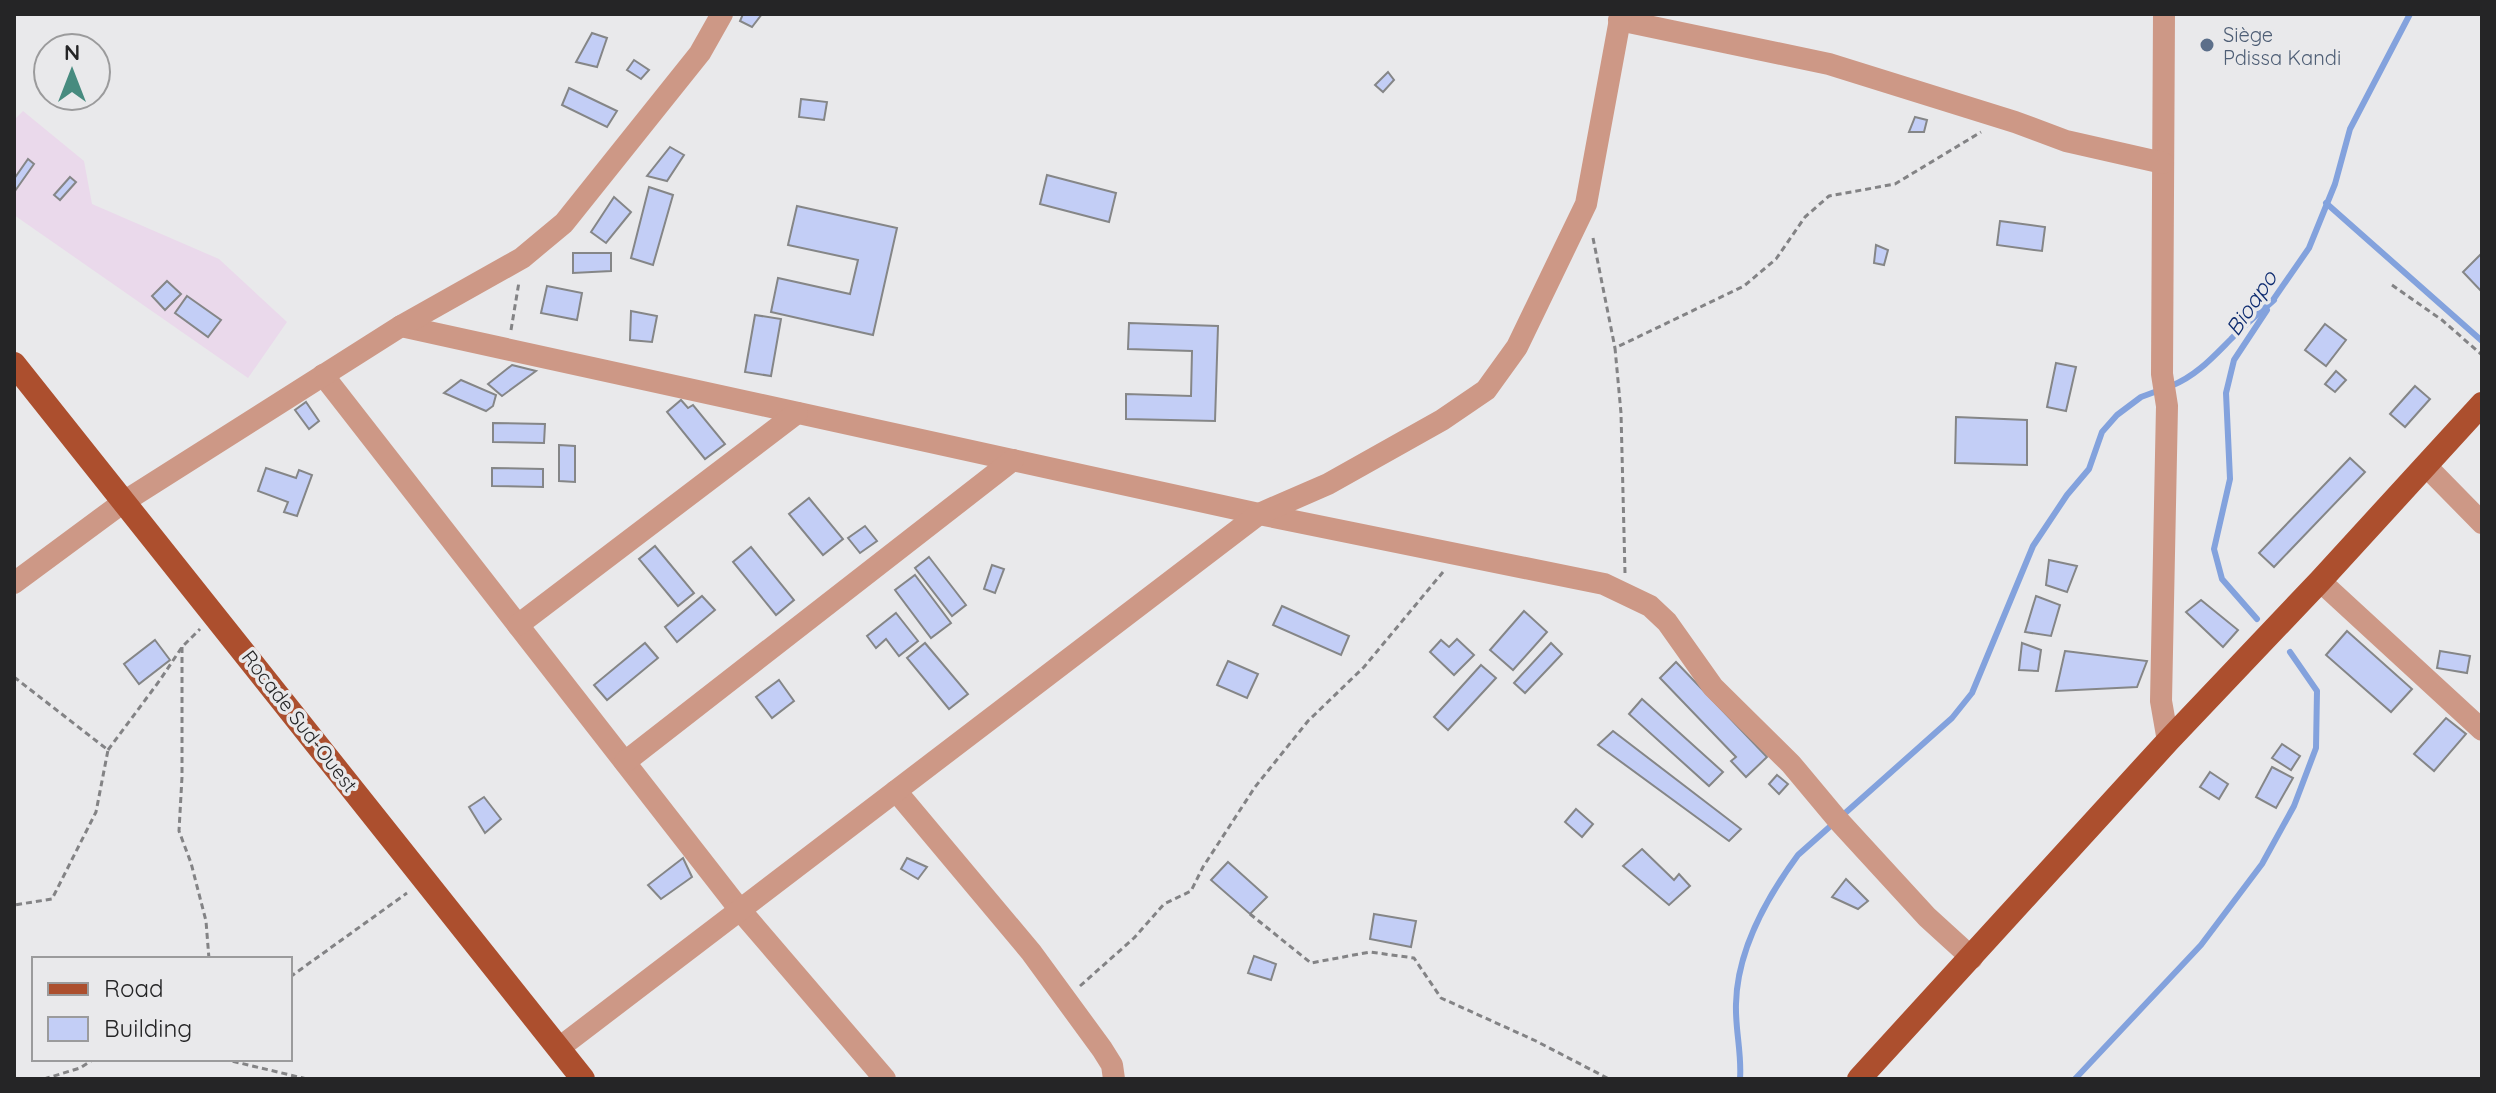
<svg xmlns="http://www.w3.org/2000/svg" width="2496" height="1093" viewBox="0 0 2496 1093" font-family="Quicksand,sans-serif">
	<rect width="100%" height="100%" fill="#e9e9eb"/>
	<polygon fill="#ead9eb" points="23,111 84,161 92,204 219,259 287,322 248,378 14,215 14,120"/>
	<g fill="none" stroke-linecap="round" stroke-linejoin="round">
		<g stroke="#83a2dd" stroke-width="6">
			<polyline points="2326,203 2482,341"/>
			<polyline points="2273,300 2309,248 2335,184 2350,129 2410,14"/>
			<path d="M2171,386C2196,376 2212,358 2231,339C2244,325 2260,313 2274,300"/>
			<polyline points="2257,619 2222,579 2214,549 2230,479 2226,393 2234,360 2267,310"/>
			<path d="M1740,1079C1742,1054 1735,1029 1736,1004C1737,951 1767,897 1798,855L1952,718L1972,693L2033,546L2067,495L2089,469L2102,432L2117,415L2141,397L2160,390"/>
			<polyline points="2075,1079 2201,945 2262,864 2294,806 2316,748 2317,691 2290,652"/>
		</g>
	</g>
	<g fill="#c3cef6" stroke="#858687" stroke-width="2">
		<polygon points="743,14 762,14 752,27 740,21"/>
		<polygon points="592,33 607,38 597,67 576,62"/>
		<polygon points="634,60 649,70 641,79 627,70"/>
		<polygon points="1388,72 1394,80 1383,92 1375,85"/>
		<polygon points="569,88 617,111 607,127 562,105"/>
		<polygon points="801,99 827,102 824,120 799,117"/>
		<polygon points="1915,117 1927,120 1924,132 1909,132"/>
		<polygon points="670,147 684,155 667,181 647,176"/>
		<polygon points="28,159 34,164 15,191 14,179"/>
		<polygon points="1047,175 1116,193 1109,222 1040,204"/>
		<polygon points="70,177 76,182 60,200 54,195"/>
		<polygon points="649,187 673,195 653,265 631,258"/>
		<polygon points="614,197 631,212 606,243 591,232"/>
		<polygon points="797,206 897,228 873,335 771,312 778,278 850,294 858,260 788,245"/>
		<polygon points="2000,221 2045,227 2042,251 1997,245"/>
		<polygon points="1876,245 1888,250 1884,265 1874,263"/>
		<polygon points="573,253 611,253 611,271 573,273"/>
		<polygon points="2482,253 2482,292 2463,272"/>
		<polygon points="167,281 181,294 165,310 152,296"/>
		<polygon points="547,286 582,293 577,320 541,313"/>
		<polygon points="187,296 221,320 208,337 175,313"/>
		<polygon points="631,311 657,316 652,342 630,340"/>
		<polygon points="755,315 781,319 771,376 745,372"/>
		<polygon points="1129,323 1218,326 1215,421 1126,419 1126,394 1191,396 1192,351 1128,349"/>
		<polygon points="2325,324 2346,340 2326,366 2305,350"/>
		<polygon points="2056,363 2076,367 2066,411 2047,407"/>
		<polygon points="512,365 536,371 502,396 488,384"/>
		<polygon points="2336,371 2346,380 2335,392 2325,384"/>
		<polygon points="461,380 496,395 493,406 486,411 444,393"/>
		<polygon points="2415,386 2430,399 2405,427 2390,414"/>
		<polygon points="681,400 688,408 693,405 725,444 705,459 667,412"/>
		<polygon points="306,402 319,421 309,429 295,410"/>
		<polygon points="1956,417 2027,420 2027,465 1955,463"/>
		<polygon points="493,423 545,424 544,443 493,442"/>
		<polygon points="559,445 575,446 575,482 559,481"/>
		<polygon points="2350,458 2365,472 2274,567 2259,553"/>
		<polygon points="266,468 296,478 299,470 312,475 297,516 284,512 288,502 258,491"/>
		<polygon points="492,468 543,469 543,487 492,486"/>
		<polygon points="809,498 843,539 823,555 789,514"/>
		<polygon points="865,526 877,541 860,553 848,538"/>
		<polygon points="655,546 694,593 678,606 639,559"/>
		<polygon points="751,547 794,600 776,615 733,562"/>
		<polygon points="929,557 966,605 952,616 915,568"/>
		<polygon points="2049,560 2077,566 2067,592 2046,585"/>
		<polygon points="992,565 1004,569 995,593 984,589"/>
		<polygon points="915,575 951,623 931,638 895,590"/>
		<polygon points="702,596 715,610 677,642 665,627"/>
		<polygon points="2036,596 2060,605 2051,636 2025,632"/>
		<polygon points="2201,600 2238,630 2223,647 2186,612"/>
		<polygon points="1282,606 1349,636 1341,655 1273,625"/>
		<polygon points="1524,611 1547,632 1513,670 1490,650"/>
		<polygon points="896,613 918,641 899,656 886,639 876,648 867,636"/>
		<polygon points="2347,631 2412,689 2391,712 2326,655"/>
		<polygon points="1457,639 1474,655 1454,675 1430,652 1441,640 1449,647"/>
		<polygon points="155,640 170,660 139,684 124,664"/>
		<polygon points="645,643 658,658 607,700 594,685"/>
		<polygon points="925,643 968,694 949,709 907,658"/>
		<polygon points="1551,643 1562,654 1525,693 1514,683"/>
		<polygon points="2022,643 2041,650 2038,671 2019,670"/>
		<polygon points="2065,651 2147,661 2137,687 2056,691"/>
		<polygon points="2440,651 2470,656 2467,673 2437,668"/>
		<polygon points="1228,661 1258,674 1247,698 1217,685"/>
		<polygon points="1676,662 1767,757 1746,777 1731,761 1736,757 1660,678"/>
		<polygon points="1481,665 1496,678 1448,730 1434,717"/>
		<polygon points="779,680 794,701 772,718 756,697"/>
		<polygon points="1642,699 1723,772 1709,786 1629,714"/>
		<polygon points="2446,718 2466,734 2434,771 2414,754"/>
		<polygon points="1613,731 1741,829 1729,841 1598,745"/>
		<polygon points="2282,744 2300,756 2291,770 2272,758"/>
		<polygon points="2272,767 2293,778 2276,808 2256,797"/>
		<polygon points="2210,772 2228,784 2219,799 2200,787"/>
		<polygon points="1777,775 1788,784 1779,794 1769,784"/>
		<polygon points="484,797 501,819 485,833 469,807"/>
		<polygon points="1576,809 1593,824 1582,837 1565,822"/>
		<polygon points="1642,849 1674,880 1679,874 1690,886 1669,905 1623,866"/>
		<polygon points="683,858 692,877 661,899 648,885"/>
		<polygon points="907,858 927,867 918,879 901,869"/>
		<polygon points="1228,862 1267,897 1250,914 1211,880"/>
		<polygon points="1846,879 1868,901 1858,909 1832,897"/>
		<polygon points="1374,914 1416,921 1411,947 1370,939"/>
		<polygon points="1254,956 1276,964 1271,980 1248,973"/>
	</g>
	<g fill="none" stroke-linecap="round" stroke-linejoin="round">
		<g stroke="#838385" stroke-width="3" stroke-dasharray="6 4" stroke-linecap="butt">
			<polyline points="1593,238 1615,348"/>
			<polyline points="2392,285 2442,320 2482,355"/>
			<polyline points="511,330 519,282"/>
			<polyline points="1625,573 1621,413 1615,348 1744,286 1776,259 1805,217 1829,196 1895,184 1981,132"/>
			<polyline points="182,647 182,777 179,831 191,863 206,921 209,959"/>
			<polyline points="14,677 108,750 96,812 52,899 14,905"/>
			<polyline points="108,750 160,680 182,647 200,629"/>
			<polyline points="1250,914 1311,963 1370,952 1414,958 1441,998 1536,1041 1609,1079"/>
			<polyline points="290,977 407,893"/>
			<polyline points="1080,986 1134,938 1164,904 1191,891 1203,867 1255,787 1308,721 1364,667 1443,572"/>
			<polyline points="223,1059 307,1079"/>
			<polyline points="44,1079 80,1068 94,1059"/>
		</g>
		<g stroke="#cd9886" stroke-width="22">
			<polyline points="2164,14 2162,374 2167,406 2161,701 2168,741"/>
			<polyline points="1619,20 1829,64 2015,122 2066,141 2163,163"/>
			<polyline points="401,326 1259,514 1604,584 1650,606 1667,622 1713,687 1791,764 1837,819 1927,917 1972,958"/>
			<polyline points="323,375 740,910 885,1079"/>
			<polyline points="2426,466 2482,523"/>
			<polyline points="2320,581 2482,730"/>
			<polyline points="14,583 125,501 401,326 522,258 564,223 700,53 722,14"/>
			<polyline points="518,625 797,413"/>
			<polyline points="625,762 1013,460"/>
			<polyline points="896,791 1031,952 1102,1049 1112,1065 1114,1079"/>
			<polyline points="559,1048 1259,514 1328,484 1442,420 1486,390 1517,347 1586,204 1621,14"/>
		</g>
		<g stroke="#ac4f2e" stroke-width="24">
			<polyline points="14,364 583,1079"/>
			<polyline points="1859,1079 2168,741 2320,581 2482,404"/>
		</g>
	</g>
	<circle fill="#5c6f8a" stroke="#e9e9eb" stroke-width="3" cx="2207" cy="45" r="8"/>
	<g text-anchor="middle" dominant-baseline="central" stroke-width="7" stroke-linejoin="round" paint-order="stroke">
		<g font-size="20" fill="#4e5e75" stroke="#e9e9eb" text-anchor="start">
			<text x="2223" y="34">Siège<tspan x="2223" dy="23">Pdissa Kandi</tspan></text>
		</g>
		<g font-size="20" fill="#252526" stroke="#e9e9eb">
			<text transform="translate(300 721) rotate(52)">Rocade Sud-Ouest</text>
		</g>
		<g font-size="22" font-style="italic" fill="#0e2c70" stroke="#e9e9eb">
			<text transform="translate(2251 303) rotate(-56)">Bioapo</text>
		</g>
	</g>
	<rect width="2496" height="1093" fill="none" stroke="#252526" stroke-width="32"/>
	<rect x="32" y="957" width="260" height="104" fill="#e9e9eb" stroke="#9b9b9c" stroke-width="2"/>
	<rect x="48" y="983" width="40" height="12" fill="#ac4f2e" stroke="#9b9b9c" stroke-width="2"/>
	<text x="104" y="997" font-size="24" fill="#252526">Road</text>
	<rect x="48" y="1017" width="40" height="24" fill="#c3cef6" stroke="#9b9b9c" stroke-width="2"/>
	<text x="104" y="1037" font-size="24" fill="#252526">Building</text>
	<g transform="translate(72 72)"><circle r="38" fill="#e9e9eb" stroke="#9b9b9c" stroke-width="2"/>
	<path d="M0-6L14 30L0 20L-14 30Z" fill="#478b7f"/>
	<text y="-12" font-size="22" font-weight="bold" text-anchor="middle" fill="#252526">N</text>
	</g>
</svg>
